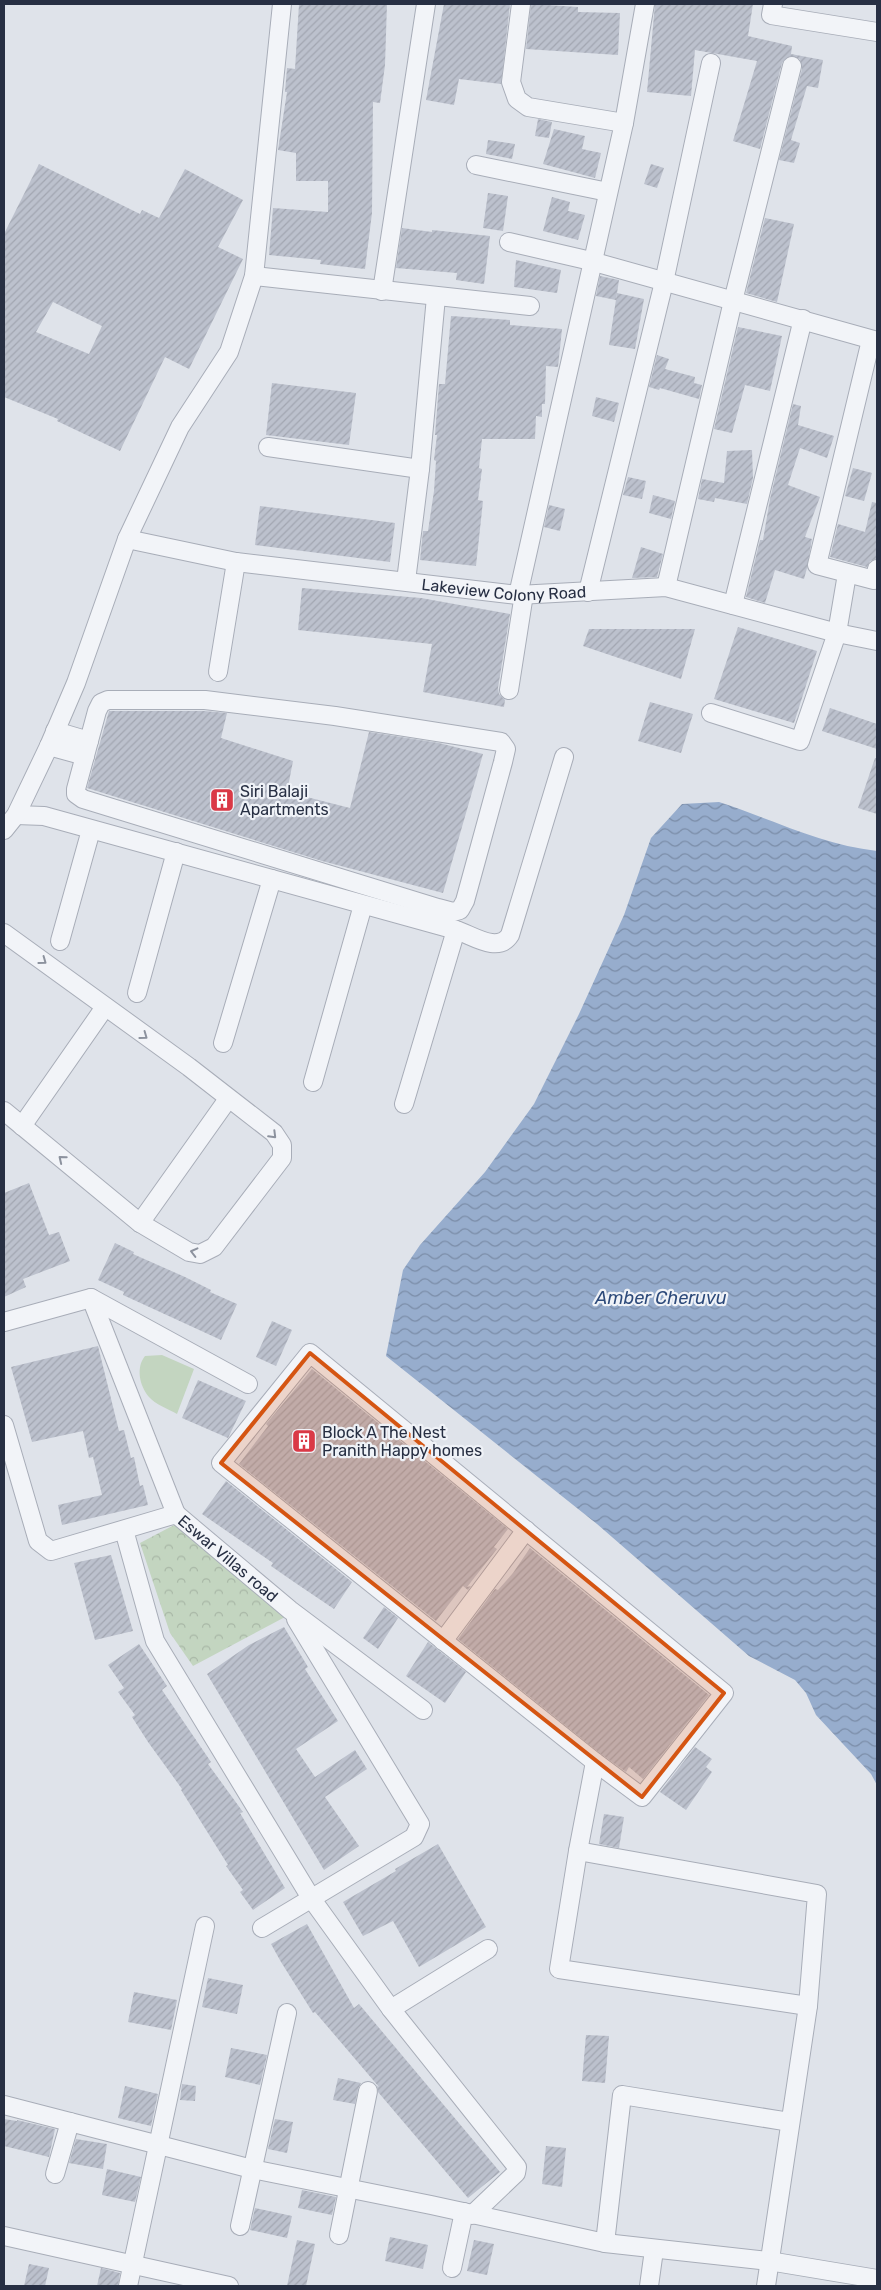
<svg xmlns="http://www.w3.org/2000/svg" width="881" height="2290" viewBox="0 0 881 2290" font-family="Rubik,sans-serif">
	<defs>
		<pattern id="forest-crowns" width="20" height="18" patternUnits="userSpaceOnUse" patternTransform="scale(1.25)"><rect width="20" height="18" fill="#c3d5c0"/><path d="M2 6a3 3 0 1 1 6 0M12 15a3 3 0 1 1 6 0" fill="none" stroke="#a8b7a6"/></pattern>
		<pattern id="water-waves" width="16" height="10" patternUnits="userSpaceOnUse" patternTransform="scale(1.25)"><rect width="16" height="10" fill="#97adcd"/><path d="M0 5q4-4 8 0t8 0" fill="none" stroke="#7b8da8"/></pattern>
		<pattern id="building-hatch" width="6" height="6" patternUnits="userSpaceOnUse" patternTransform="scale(1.25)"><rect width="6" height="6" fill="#bcc1cd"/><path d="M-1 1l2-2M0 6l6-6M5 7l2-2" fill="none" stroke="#a2a6b1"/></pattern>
	</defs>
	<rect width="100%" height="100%" fill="#dfe3ea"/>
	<path fill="#c3d5c0" d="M162,1355L194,1369L177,1414C168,1409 155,1404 149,1397C139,1385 136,1367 145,1356Z"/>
	<polygon fill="url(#forest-crowns)" points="176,1524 285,1617 193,1666 170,1633 140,1543"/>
	<path fill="url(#water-waves)" d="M719,802C771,819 822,845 877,851V1785L871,1774L816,1715L806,1693L795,1680L749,1656L597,1524L386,1356L403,1270L420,1245L485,1172L534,1104L579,1014L624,915L651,838L682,804Z"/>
	<g fill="url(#building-hatch)" fill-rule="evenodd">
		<polygon points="299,4 387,4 385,65 380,103 373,102 372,213 365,269 320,264 321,260 269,255 273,208 328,212 328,181 296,181 296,153 278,150 287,92 285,92 287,68 295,69"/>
		<polygon points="444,4 510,4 501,84 459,79 454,105 426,100"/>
		<polygon points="531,4 578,7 578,12 620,13 618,55 526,49"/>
		<polygon points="655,4 753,4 748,36 792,46 791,54 823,60 818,88 807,86 791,140 800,143 794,163 779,160 802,69 800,59 790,56 782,63 760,149 733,141 757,61 695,50 691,96 647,92"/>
		<polygon points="538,119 552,122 549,138 535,136"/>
		<polygon points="554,129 585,136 582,149 601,153 595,178 543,164"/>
		<polygon points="488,140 515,144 512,159 486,154"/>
		<path d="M39,164L140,214L142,210L159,218L185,169L243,200L218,247L243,259L189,369L165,357L120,451L57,421L58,419L4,397V234ZM53,302L102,326L89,354L36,332Z"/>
		<polygon points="651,164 664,168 657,188 644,184"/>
		<polygon points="488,193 508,196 503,231 483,228"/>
		<polygon points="552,197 570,202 568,211 585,215 578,240 543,231"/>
		<polygon points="765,218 794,224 777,302 746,293"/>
		<polygon points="402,228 432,232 432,230 490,236 484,284 456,280 457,273 396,268"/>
		<polygon points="516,260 561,270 557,293 514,287"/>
		<polygon points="600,276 619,280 616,300 596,296"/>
		<polygon points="617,293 644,299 635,349 609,345"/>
		<polygon points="451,316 510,320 510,325 562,329 558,367 546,366 545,404 542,404 542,417 536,416 535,439 482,439 479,468 482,469 478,500 483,501 476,566 420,560 423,531 428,531 434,491 436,461 434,460 437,435 435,435 439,384 445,384"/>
		<polygon points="738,327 782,336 770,391 745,385 732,433 714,429"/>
		<polygon points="657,355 669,359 665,369 695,377 694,383 702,385 699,399 660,388 659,390 649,387"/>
		<polygon points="272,383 356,393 349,445 266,435"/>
		<polygon points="596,397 619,403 614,422 592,416"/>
		<polygon points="793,404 801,406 798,425 834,436 827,458 800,448 788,485 820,497 805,537 812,539 807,568 804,579 775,570 765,603 746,597 760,540 763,540 770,499"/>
		<polygon points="752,450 753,478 747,504 715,498 714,502 698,499 702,479 724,483 727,451"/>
		<polygon points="853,468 872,473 864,501 845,496"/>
		<polygon points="628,477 646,481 642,499 623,495"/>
		<polygon points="653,495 675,501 671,519 649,513"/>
		<polygon points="872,502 877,503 876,559 870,561 867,567 830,557 838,524 865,532"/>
		<polygon points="549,505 565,509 560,531 544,527"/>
		<polygon points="260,506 395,523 390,562 255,545"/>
		<polygon points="641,547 663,554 657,577 632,578"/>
		<polygon points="302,588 421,598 510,614 498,688 499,694 505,700 504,707 423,692 432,644 298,630"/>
		<polygon points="738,627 817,651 794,723 714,699"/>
		<polygon points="589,629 695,629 681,679 583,646"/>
		<polygon points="650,702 693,714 681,753 638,741"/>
		<polygon points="830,708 877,724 877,749 822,731"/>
		<polygon points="109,711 204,711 227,713 221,738 293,761 287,792 350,808 369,732 439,743 483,754 443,893 322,861 87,788"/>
		<polygon points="875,758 877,758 877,814 858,808"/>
		<polygon points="29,1183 49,1235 59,1232 70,1261 23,1279 26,1287 4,1297 4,1193"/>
		<polygon points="115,1243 134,1252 133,1254 185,1277 211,1290 210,1292 237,1304 221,1340 123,1295 124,1292 98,1280"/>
		<polygon points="272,1321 292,1330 276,1366 256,1357"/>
		<polygon points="98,1346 119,1431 124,1430 131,1458 134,1457 140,1486 143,1485 148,1505 62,1525 58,1505 102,1495 93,1457 89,1458 83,1431 32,1442 11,1367"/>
		<polygon points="312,1369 508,1529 494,1547 497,1549 467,1587 471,1586 468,1590 463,1586 436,1621 239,1464 268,1426 266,1424"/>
		<polygon points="198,1380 246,1401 228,1438 182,1418"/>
		<polygon points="226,1481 352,1582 334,1609 294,1582 271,1566 273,1563 202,1514"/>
		<polygon points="530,1548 709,1695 643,1779 629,1767 626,1772 601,1754 458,1639 495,1589 498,1590 513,1573"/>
		<polygon points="111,1555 133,1631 95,1640 74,1563"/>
		<polygon points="384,1607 398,1618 378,1649 363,1638"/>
		<polygon points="284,1627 308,1667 305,1669 338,1721 296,1749 315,1777 355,1750 367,1769 325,1797 359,1846 324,1870 207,1674 249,1645"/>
		<polygon points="428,1642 466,1672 445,1703 406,1676"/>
		<polygon points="139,1644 167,1686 162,1690 211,1762 208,1764 243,1812 240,1813 285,1888 253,1910 240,1892 243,1890 226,1866 228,1865 181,1790 182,1789 148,1742 132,1717 135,1715 118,1692 124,1688 108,1665"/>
		<polygon points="695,1747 712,1759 706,1767 712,1772 686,1810 660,1792"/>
		<polygon points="604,1814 624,1817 619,1848 599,1844"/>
		<polygon points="438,1844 486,1927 419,1967 393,1921 363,1936 343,1902 396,1871 395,1869"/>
		<polygon points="307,1924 354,2008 359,2004 500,2172 468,2198 378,2092 377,2086 379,2087 315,2012 313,2013 281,1962 271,1944"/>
		<polygon points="208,1978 243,1985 237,2014 202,2007"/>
		<polygon points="134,1992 177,2000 171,2030 128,2022"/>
		<polygon points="586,2035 609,2036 605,2083 582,2081"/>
		<polygon points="231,2048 267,2055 260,2085 225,2077"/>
		<polygon points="338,2078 361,2083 358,2089 355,2104 333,2100"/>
		<polygon points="182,2084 196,2086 195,2101 180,2100"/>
		<polygon points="125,2086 158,2094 151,2126 118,2118"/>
		<polygon points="4,2119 17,2121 17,2120 55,2129 49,2157 4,2146"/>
		<polygon points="275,2119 293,2122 287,2153 268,2149"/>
		<polygon points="76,2139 107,2144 103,2169 69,2163"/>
		<polygon points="546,2146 566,2148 562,2187 542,2184"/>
		<polygon points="107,2169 141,2177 135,2202 102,2195"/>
		<polygon points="302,2190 336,2197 332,2215 298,2208"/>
		<polygon points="255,2208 292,2216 287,2238 250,2230"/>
		<polygon points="390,2237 428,2245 423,2269 385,2261"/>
		<polygon points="297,2240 315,2244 306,2286 287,2286"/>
		<polygon points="474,2240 494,2244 487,2275 467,2271"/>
		<polygon points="29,2264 49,2268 45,2286 24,2286"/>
		<polygon points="101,2268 120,2273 118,2286 97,2286"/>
	</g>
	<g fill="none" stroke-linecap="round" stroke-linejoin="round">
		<defs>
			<g id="minor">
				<polyline points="521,4 511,82 517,99 528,107 624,123"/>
				<polyline points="773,4 771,15 877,32"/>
				<polyline points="476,165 608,192"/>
				<polyline points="509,242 591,261 877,341"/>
				<polyline points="254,276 530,306"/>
				<polyline points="382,291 426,4"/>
				<polyline points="871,340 817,565 874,580 877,569"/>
				<polyline points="268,447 420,469"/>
				<path id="s1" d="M127,539L236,562L518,595L666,587L837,633L877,641"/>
				<polyline points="406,581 420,469 436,297"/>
				<polyline points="666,587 733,301 792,66"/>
				<polyline points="588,592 664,282 711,63"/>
				<polyline points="518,595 624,123 645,4"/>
				<polyline points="733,605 803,319"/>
				<polyline points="218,672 236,562"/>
				<polyline points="509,690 524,594"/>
				<polygon points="108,700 205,700 335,716 501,742 506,749 503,762 465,901 460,910 453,912 438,908 83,799 76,794 76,789 97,711 101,703"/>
				<polyline points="711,713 800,741 837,633 847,574"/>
				<polyline points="55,731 89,741"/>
				<polyline points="49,746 85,756"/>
				<path d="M16,815L44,816L456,930C472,935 498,954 510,935L564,757"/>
				<polyline points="4,830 16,815 49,746 76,683 127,539 180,427 229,352 254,276 282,4"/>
				<polyline points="4,933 189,1067 274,1133 282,1145 282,1158 214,1247 200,1254 189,1252 140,1223 4,1111"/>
				<polyline points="60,941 91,830"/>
				<polyline points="137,993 176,852"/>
				<polyline points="223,1043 272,879"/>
				<polyline points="313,1082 363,905"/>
				<polyline points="404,1104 456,930"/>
				<polyline points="22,1126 105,1007"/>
				<polyline points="140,1223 228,1099"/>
				<polyline points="91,1298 176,1514"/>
				<polyline points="4,1322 91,1298 248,1384"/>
				<polygon points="310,1353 724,1693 642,1797 595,1762 221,1463"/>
				<path id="s2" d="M4,1425L38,1541L51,1551L176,1514L290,1610L423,1710"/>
				<polyline points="124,1530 155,1641 311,1898 391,2009 517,2167 516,2173 472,2215"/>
				<polyline points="443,1641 526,1530"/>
				<polyline points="595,1762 578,1851 559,1969 808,2006"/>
				<polyline points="578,1851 817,1894 808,2006 766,2286"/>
				<polyline points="262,1928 414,1837 420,1824 296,1619"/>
				<polyline points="391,2009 488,1949"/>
				<polyline points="4,2105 252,2169 431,2205 605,2243 769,2261 877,2279"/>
				<polyline points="55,2174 70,2122"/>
				<polyline points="240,2226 287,2013"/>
				<polyline points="339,2235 368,2091"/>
				<polyline points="4,2236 229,2286"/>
				<polyline points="605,2243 622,2095 790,2122"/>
				<polyline points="452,2268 464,2212"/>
				<polyline points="128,2286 205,1926"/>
				<polyline points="649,2286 654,2250"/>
			</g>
		</defs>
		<use href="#minor" stroke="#a8adb8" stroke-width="20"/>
		<use href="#minor" stroke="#f2f4f8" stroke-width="18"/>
	</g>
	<defs><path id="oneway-chevron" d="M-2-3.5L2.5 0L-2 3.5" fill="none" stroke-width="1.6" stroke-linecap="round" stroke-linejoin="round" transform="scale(1.25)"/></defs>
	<g stroke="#8c929e">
		<use href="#oneway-chevron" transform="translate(43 961) rotate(36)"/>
		<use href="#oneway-chevron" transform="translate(144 1036) rotate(36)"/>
		<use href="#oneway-chevron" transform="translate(273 1135) rotate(45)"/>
		<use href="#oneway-chevron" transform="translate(62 1159) rotate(-141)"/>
		<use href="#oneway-chevron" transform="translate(194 1252) rotate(-166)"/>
	</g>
	<path fill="#d55512" fill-opacity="0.2" stroke="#d55512" stroke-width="4" stroke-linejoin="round" d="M310,1353L724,1693L642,1797L221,1463Z"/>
	<defs>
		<symbol id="building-square" viewBox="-11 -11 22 22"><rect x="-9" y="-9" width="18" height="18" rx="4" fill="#da3946" stroke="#eff2f7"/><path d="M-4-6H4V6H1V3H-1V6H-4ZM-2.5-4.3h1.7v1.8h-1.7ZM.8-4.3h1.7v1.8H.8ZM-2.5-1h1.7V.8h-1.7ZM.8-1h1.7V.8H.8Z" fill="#fff"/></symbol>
	</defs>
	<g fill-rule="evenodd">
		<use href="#building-square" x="208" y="786" width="28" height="28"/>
		<use href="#building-square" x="290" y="1427" width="28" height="28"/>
	</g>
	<g text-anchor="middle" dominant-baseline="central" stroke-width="4.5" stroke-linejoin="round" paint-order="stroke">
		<g font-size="16" fill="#272f43" stroke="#eff2f7">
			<text stroke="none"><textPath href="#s1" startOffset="381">Lakeview Colony Road</textPath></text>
			<text stroke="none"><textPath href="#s2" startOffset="336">Eswar Villas road</textPath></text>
		</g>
		<g font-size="16" fill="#272f43" stroke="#eff2f7" text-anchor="start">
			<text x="240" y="791">Siri Balaji<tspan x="240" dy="18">Apartments</tspan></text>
			<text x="322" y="1432">Block A The Nest<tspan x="322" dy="18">Pranith Happy homes</tspan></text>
		</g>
		<g font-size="18" font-style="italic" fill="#2d4a7a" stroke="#eff2f7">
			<text x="661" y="1298">Amber Cheruvu</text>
		</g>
	</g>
	<rect width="881" height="2290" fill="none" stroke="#272f43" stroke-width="10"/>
</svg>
